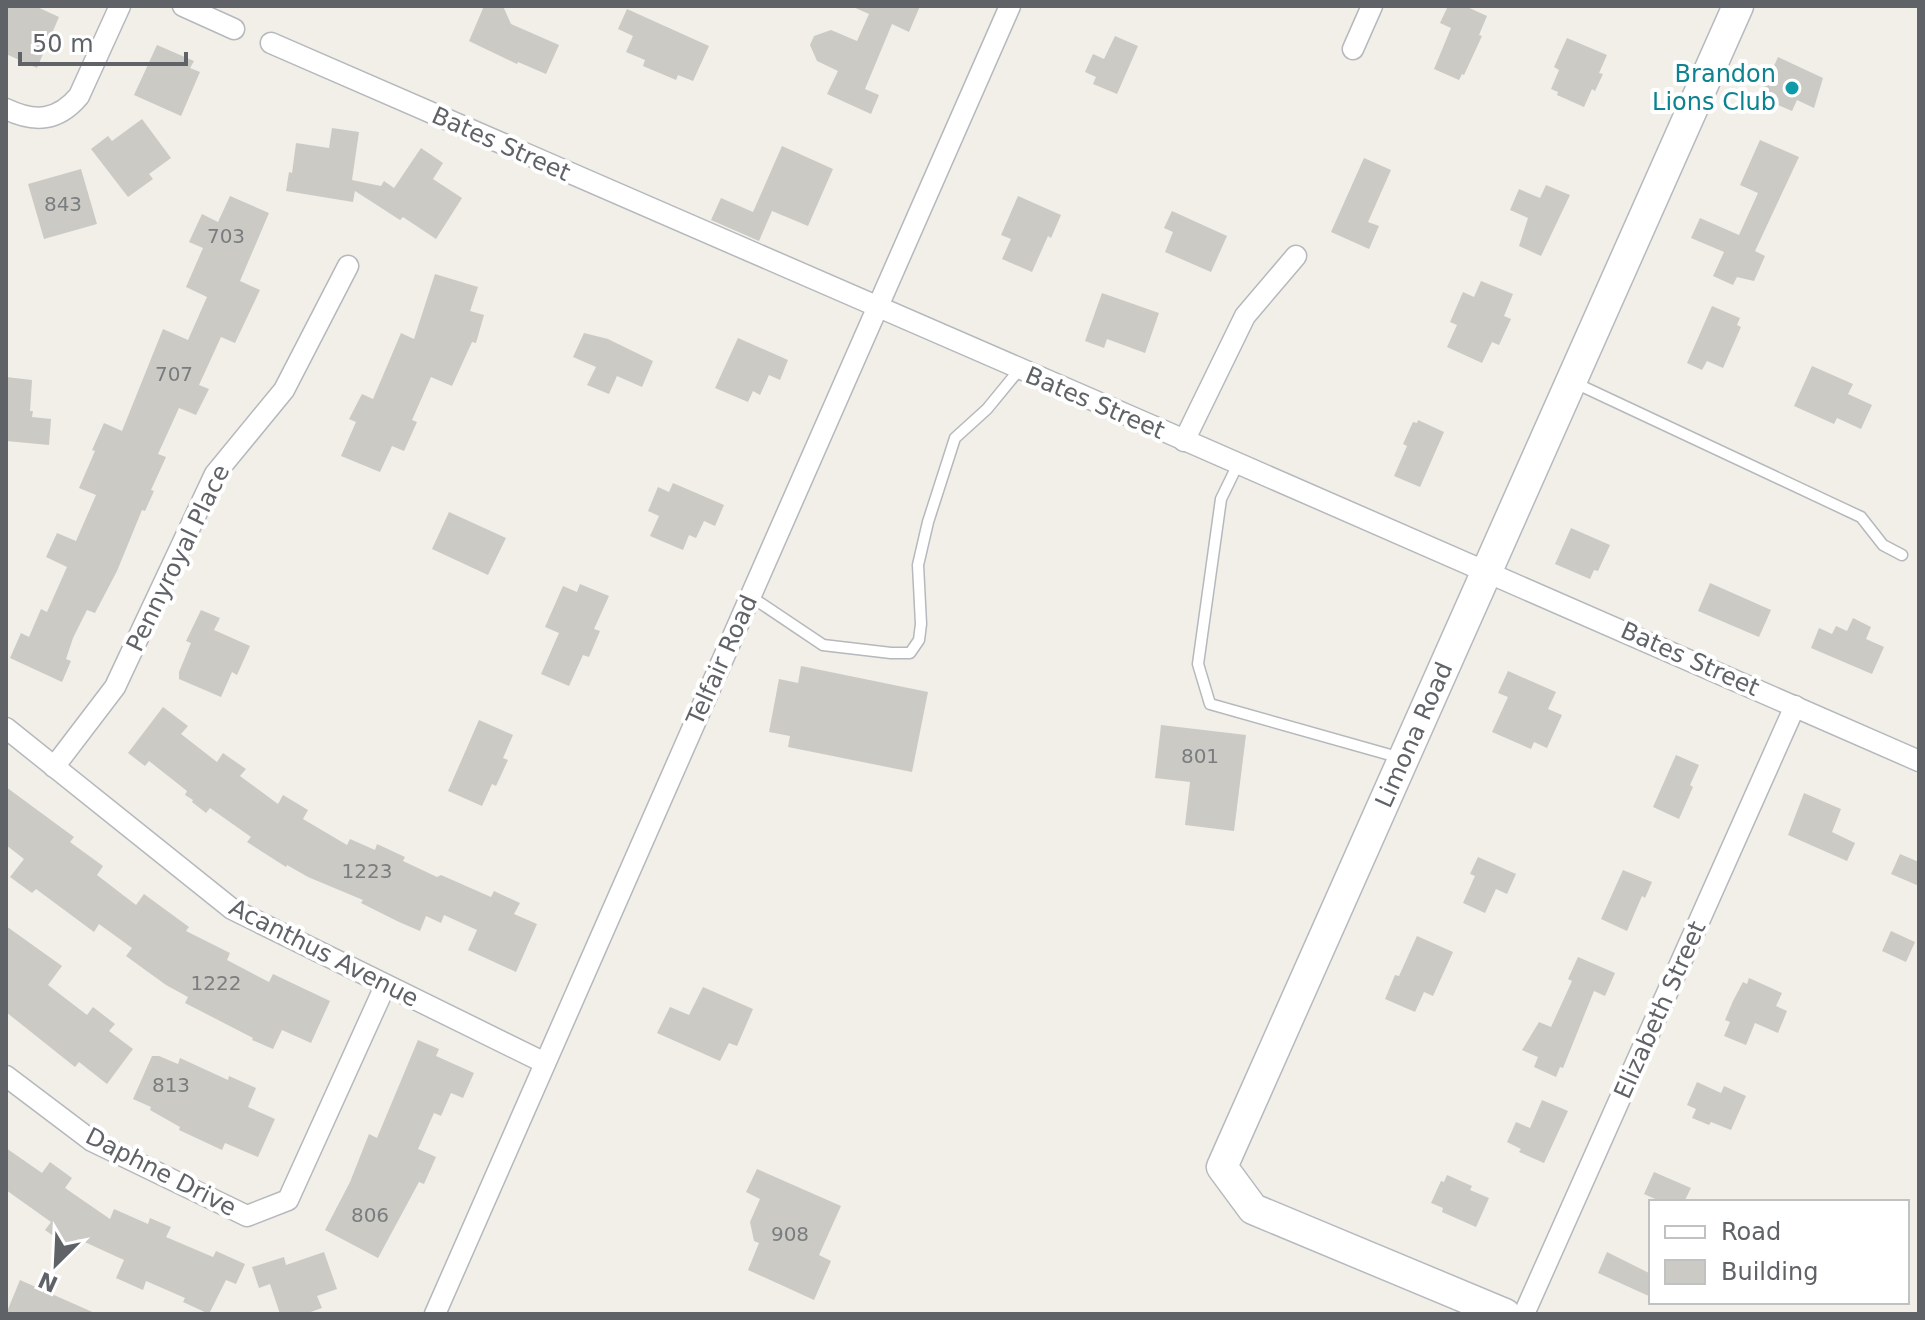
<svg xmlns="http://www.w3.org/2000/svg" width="1925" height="1320" viewBox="0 0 1925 1320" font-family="'DejaVu Sans',sans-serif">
	<rect width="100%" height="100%" fill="#f1efe8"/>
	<g fill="#cccac5">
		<polygon points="6,6 35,6 59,17 37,68 6,54"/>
		<polygon points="484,6 503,6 511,24 559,45 546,74 518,62 517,64 469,41"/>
		<polygon points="851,6 920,6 909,32 892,24 865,89 879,95 871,114 827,94 838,71 817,61 810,45 814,36 831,30 857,41 869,14"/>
		<polygon points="1448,6 1465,6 1487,16 1479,35 1482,36 1464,75 1462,74 1459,80 1434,69 1451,28 1440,23"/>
		<polygon points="627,9 709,46 693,81 678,75 676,80 643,66 645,60 626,52 633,36 618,29"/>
		<polygon points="1115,36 1138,46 1117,94 1093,84 1096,77 1085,72 1093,54 1104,59"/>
		<polygon points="1567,38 1607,55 1599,73 1603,74 1595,91 1592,89 1584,107 1557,95 1558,92 1551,89 1559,70 1554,67"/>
		<polygon points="157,45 194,61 190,68 200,72 181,116 134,95"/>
		<polygon points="1778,57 1823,78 1814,108 1797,100 1792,111 1760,97"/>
		<polygon points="142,119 171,158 149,174 153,179 128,197 91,149 108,136 112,141"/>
		<polygon points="332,128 359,132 352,180 381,186 384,181 394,188 421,148 443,163 433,179 462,198 436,239 403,217 400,220 355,191 353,202 286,191 289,172 292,173 296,143 329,148"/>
		<polygon points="1760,140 1799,157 1755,251 1765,256 1754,281 1737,277 1733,285 1713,276 1724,252 1691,238 1700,218 1739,235 1758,193 1740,185"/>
		<polygon points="782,146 833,169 808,226 772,211 759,241 711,220 721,198 753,212"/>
		<polygon points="1364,158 1391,170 1368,222 1379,226 1369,249 1331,232"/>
		<polygon points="81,169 97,224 44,239 28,184"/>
		<polygon points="1546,185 1570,195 1541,256 1519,246 1528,218 1510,210 1519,189 1540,198"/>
		<polygon points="230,196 269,213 240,281 260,290 235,343 221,337 199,385 209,389 196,415 179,408 158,454 166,457 151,490 154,491 145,511 142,510 117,571 95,613 87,610 73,638 66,659 71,661 62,682 10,658 21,633 29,637 41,609 47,612 67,567 46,557 57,533 76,541 96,495 79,488 95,451 92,450 104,423 122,431 163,329 188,340 207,297 186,287 203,248 189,242 202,214 218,222"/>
		<polygon points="1018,196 1061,215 1051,238 1048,236 1032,272 1002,259 1011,239 1001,235"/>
		<polygon points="1172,211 1227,236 1211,272 1165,252 1173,232 1164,228"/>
		<polygon points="435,274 478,287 470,311 484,315 476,343 472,342 452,386 431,377 412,420 417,422 404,451 392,446 380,472 341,456 356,422 349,419 362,394 373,399 401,333 414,339"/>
		<polygon points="1481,281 1513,294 1504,316 1511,319 1499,345 1492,342 1482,363 1447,347 1457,325 1450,322 1463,292 1474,297"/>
		<polygon points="1102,293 1159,313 1145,353 1107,339 1104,348 1085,341"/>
		<polygon points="1712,306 1740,318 1737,325 1741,327 1723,368 1707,361 1702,370 1687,363"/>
		<polygon points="584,333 608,339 653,361 642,387 617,376 609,394 587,385 596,367 573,357"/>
		<polygon points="738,338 788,360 780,380 769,375 760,395 753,391 748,402 715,388"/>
		<polygon points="1812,366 1853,384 1848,394 1872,405 1861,429 1837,418 1834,424 1794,406"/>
		<polygon points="6,377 32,380 30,411 33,411 32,417 51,419 49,445 6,441"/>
		<polygon points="1418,420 1444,432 1420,487 1394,476 1407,446 1403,444 1413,422 1417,423"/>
		<polygon points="673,483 724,505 715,526 704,521 696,538 689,535 683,550 650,536 659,516 648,511 658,487 669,492"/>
		<polygon points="449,512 506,538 488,575 432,549"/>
		<polygon points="1571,528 1610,545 1598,571 1594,570 1590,579 1555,564"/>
		<polygon points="1710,583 1771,610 1759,637 1698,611"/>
		<polygon points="580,584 609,596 594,629 600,631 589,657 583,655 569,686 541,674 559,633 545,627 563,586 577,592"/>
		<polygon points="201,610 220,618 214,630 250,646 237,675 232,672 221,697 179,679 179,672 191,643 186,641"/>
		<polygon points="1853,618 1871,627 1866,639 1884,647 1872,674 1811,648 1819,628 1832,634 1836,626 1847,631"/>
		<polygon points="801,666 928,692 912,772 788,747 790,736 769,732 779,679 798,683"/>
		<polygon points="1508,671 1556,692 1548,709 1562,715 1547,748 1534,742 1531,749 1492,732 1508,697 1498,693"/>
		<polygon points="163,707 188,726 181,734 217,762 223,753 246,769 240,776 278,804 283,795 308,810 303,819 347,845 350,839 375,850 377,844 405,857 403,861 437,877 441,875 491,897 494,891 520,903 514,914 537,924 516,972 468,950 477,930 444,915 441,923 426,916 420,931 399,922 361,903 363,900 308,877 287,865 286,867 247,842 251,837 210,808 206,813 192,802 193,800 185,795 187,791 149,761 145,766 128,753"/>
		<polygon points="479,720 513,735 503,758 508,760 496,786 492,784 482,806 448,791"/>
		<polygon points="1161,725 1246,735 1234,831 1185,825 1190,782 1155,778"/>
		<polygon points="1676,755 1699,765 1690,785 1693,787 1679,819 1653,807"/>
		<polygon points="6,787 74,837 70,842 103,866 97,875 136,905 144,894 189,927 186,931 230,953 227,960 269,982 273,974 330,1001 311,1043 282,1030 273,1049 252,1040 253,1038 185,1003 188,997 166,985 126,956 132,948 99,924 94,932 36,889 32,893 10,877 24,859 6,845"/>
		<polygon points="1804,793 1841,809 1832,832 1855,843 1847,861 1788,835"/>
		<polygon points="1900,854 1919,862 1919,886 1891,874"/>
		<polygon points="1478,857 1516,874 1507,894 1496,889 1485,913 1463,903 1475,876 1470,874"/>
		<polygon points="1623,870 1652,882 1645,898 1642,896 1627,931 1601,919"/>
		<polygon points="6,926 62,966 48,985 87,1015 93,1007 115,1024 109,1031 133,1049 107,1084 79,1062 75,1067 6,1012"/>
		<polygon points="1891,931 1915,942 1906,962 1882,951"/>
		<polygon points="1417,936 1453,952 1433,996 1424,992 1415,1012 1385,999 1395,975 1399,976"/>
		<polygon points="1578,957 1615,973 1605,996 1594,991 1563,1068 1560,1067 1556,1077 1534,1067 1538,1057 1522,1050 1539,1022 1551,1027 1572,981 1568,979"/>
		<polygon points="1749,978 1782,993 1776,1006 1787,1011 1778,1033 1755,1023 1746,1045 1724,1036 1730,1022 1725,1020 1733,1001 1743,982 1747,984"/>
		<polygon points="703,987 753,1009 737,1046 729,1043 720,1061 657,1033 670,1007 689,1015"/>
		<polygon points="418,1040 439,1049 436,1056 474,1073 463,1098 451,1093 441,1116 434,1113 418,1149 436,1157 424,1184 419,1182 378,1258 325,1230 350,1182 369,1134 377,1138"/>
		<polygon points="152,1056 159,1056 178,1064 180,1058 228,1080 229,1076 256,1088 248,1107 275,1119 258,1157 225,1143 222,1150 179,1130 180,1127 150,1110 151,1107 133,1099"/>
		<polygon points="1697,1082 1721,1093 1724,1086 1746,1096 1731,1130 1711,1122 1709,1125 1692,1118 1696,1109 1687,1105"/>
		<polygon points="1542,1100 1568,1111 1544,1163 1519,1152 1521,1149 1507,1142 1516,1122 1530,1128"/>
		<polygon points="6,1148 42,1173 50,1162 72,1178 65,1188 110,1219 114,1209 148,1224 150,1218 171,1227 166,1237 213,1257 216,1251 245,1264 236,1284 226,1280 209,1314 183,1302 185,1298 146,1281 143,1290 116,1278 124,1260 78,1239 72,1249 45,1230 51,1222 6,1190"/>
		<polygon points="757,1169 841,1206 819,1255 831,1261 814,1300 748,1270 759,1243 754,1241 750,1222 760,1199 746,1192"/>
		<polygon points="1654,1172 1691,1188 1684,1202 1662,1202 1644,1194"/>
		<polygon points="1447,1175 1472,1186 1470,1190 1489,1198 1476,1227 1442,1212 1443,1208 1431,1203 1441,1181 1444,1182"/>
		<polygon points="324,1252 337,1289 317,1296 322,1308 305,1314 280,1314 270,1284 259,1288 252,1267 284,1257 286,1265"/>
		<polygon points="1607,1252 1651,1274 1651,1297 1598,1273"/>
		<polygon points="20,1280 97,1314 6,1314"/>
	</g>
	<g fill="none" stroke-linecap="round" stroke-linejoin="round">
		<defs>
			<g id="lane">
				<polyline points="1573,382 1861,517 1883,545 1902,555"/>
				<polyline points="1238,464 1221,499 1198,664 1210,704 1401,758"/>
				<polyline points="750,596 823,645 891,653 910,653 919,640 921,624 918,565 928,522 955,438 987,409 1019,370"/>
			</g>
			<g id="street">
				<polyline points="183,6 234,29"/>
				<path d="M271,43C820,284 1371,518 1919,761"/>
				<polyline points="1353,49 1372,6"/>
				<path d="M6,109C35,123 58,121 79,96L120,6"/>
				<polyline points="1184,441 1245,316 1296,256"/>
				<polyline points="6,728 232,909 545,1063"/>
				<polyline points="54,767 115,687 215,474 284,390 348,266"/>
				<polyline points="6,1076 92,1141 247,1216 288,1200 385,986"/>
				<polyline points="435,1314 1010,6"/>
				<polyline points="1524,1314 1795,706"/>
			</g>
			<g id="secondary">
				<path id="s1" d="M1505,1314L1253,1209L1222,1167L1738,6"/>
			</g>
		</defs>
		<use href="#lane" stroke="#b5b8bc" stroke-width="13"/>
		<use href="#street" stroke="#b5b8bc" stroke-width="23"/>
		<use href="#secondary" stroke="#b6babf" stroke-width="33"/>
		<use href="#lane" stroke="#fff" stroke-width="10"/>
		<use href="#street" stroke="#fff" stroke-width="20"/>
		<use href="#secondary" stroke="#fff" stroke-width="30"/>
	</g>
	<circle fill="#0f9aa8" stroke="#fff" stroke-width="3" cx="1792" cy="88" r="8"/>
	<g text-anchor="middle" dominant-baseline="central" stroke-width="8" stroke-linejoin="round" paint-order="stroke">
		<g font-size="20" fill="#7a7d7f">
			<text x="63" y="204">843</text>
			<text x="226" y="236">703</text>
			<text x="174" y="374">707</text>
			<text x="1200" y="756">801</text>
			<text x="367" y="871">1223</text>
			<text x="216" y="983">1222</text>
			<text x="171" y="1085">813</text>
			<text x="370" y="1215">806</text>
			<text x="790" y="1234">908</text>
		</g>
		<g font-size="24" fill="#0d838f" stroke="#fff" text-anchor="end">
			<text x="1776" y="74">Brandon<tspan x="1776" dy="28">Lions Club</tspan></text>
		</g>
		<g font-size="24" fill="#5f6368" stroke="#fff">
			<text transform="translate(501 144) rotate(24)">Bates Street</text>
			<text transform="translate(1095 403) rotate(23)">Bates Street</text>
			<text transform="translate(178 558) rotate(-64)">Pennyroyal Place</text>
			<text transform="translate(1690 659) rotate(24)">Bates Street</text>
			<text transform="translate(722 660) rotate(-66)">Telfair Road</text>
			<text stroke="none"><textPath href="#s1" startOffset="798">Limona Road</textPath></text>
			<text transform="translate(324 953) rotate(27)">Acanthus Avenue</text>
			<text transform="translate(1660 1010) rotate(-66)">Elizabeth Street</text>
			<text transform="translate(161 1172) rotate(27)">Daphne Drive</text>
		</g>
	</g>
	<rect width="1925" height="1320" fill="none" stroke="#5f6368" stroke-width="16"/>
	<rect x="1649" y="1200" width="260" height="104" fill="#ffffff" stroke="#bfc1c3" stroke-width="2"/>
	<rect x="1665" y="1226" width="40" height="12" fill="#ffffff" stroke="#bfc1c3" stroke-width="2"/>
	<text x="1721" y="1240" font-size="24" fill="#5f6368">Road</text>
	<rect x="1665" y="1260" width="40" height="24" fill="#cccac5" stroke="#bfc1c3" stroke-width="2"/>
	<text x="1721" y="1280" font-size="24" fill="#5f6368">Building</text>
	<g transform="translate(56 1264) rotate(204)" stroke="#ffffff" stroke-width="6" paint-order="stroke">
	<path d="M0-6L14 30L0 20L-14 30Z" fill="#5f6368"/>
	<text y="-12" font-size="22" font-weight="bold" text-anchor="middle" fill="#5f6368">N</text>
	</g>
	<path d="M20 52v12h166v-12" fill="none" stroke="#5f6368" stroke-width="4"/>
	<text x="32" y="52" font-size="24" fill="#5f6368" stroke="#ffffff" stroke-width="6" paint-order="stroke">50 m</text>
</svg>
